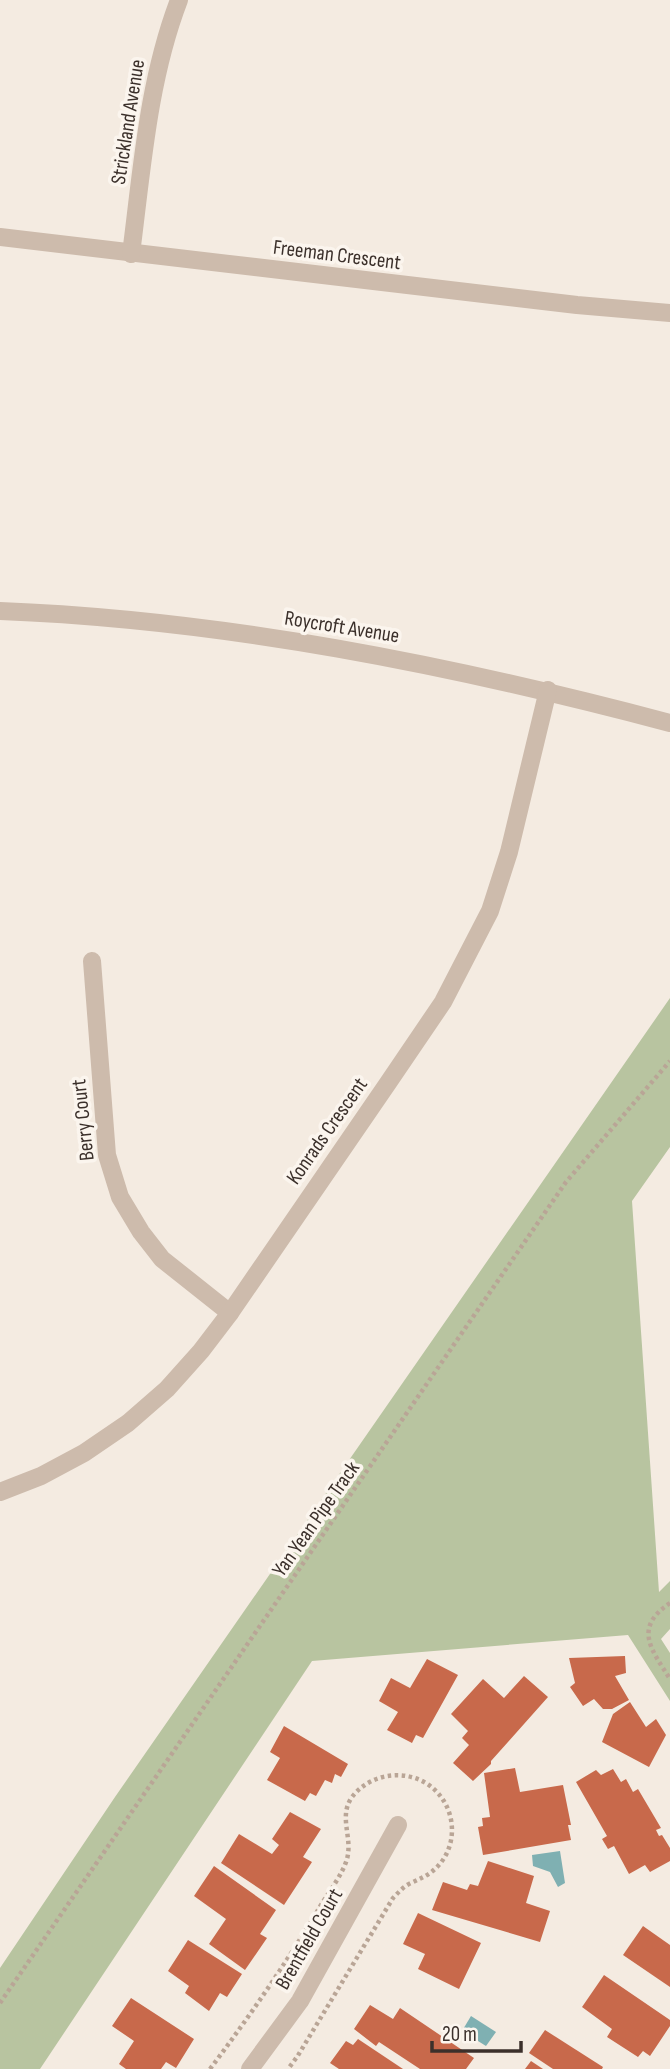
<svg xmlns="http://www.w3.org/2000/svg" width="670" height="2069" viewBox="0 0 670 2069" font-family="'Sofia Sans Condensed',sans-serif">
	<rect width="100%" height="100%" fill="#f4ebe1"/>
	<polygon fill="#b8c4a0" points="670,998 670,1147 632,1201 659,1592 670,1581 670,1629 661,1639 670,1653 670,1701 628,1635 312,1661 40,2069 0,2069 0,1968 115,1797"/>
	<g fill="#7fb0b2">
		<polygon points="560,1851 565,1883 558,1887 550,1872 533,1866 532,1855"/>
		<polygon points="471,2016 496,2032 486,2046 462,2031"/>
	</g>
	<g fill="#c8694b">
		<polygon points="625,1656 626,1673 615,1676 629,1700 612,1709 603,1709 594,1699 583,1706 570,1687 575,1683 569,1658"/>
		<polygon points="427,1659 458,1675 423,1738 416,1735 412,1743 387,1730 398,1712 379,1701 391,1678 410,1688"/>
		<polygon points="524,1676 548,1697 491,1761 491,1764 473,1781 453,1763 469,1745 462,1738 468,1731 451,1714 483,1679 504,1698"/>
		<polygon points="630,1702 646,1727 656,1719 666,1735 649,1767 602,1742 613,1714"/>
		<polygon points="284,1726 348,1764 341,1777 335,1774 332,1783 325,1780 316,1796 310,1793 305,1801 267,1780 280,1758 270,1752"/>
		<polygon points="515,1768 520,1792 563,1785 571,1825 568,1825 571,1840 483,1855 478,1827 483,1826 482,1818 490,1817 484,1773"/>
		<polygon points="613,1769 621,1782 626,1779 633,1792 638,1789 661,1828 656,1830 659,1836 662,1835 670,1848 670,1861 650,1872 645,1865 629,1874 614,1846 608,1849 602,1839 607,1836 576,1782 596,1770 601,1775"/>
		<polygon points="290,1812 321,1829 303,1857 312,1862 284,1905 221,1863 239,1834 272,1854 279,1845 272,1839"/>
		<polygon points="488,1861 534,1876 526,1903 550,1911 540,1942 432,1910 443,1882 467,1890 470,1884 478,1886"/>
		<polygon points="214,1866 276,1910 260,1934 267,1938 245,1970 209,1944 226,1919 194,1896"/>
		<polygon points="418,1913 481,1943 459,1989 418,1969 425,1954 403,1944"/>
		<polygon points="643,1926 670,1945 670,1987 623,1955"/>
		<polygon points="188,1940 242,1974 227,1997 220,1993 209,2011 185,1993 189,1986 168,1971"/>
		<polygon points="604,1975 670,2020 670,2026 650,2056 643,2051 638,2057 607,2037 612,2029 582,2007"/>
		<polygon points="131,1998 194,2039 176,2068 166,2062 161,2069 126,2069 119,2064 134,2041 112,2026"/>
		<polygon points="370,2005 393,2019 400,2008 474,2058 466,2069 420,2069 379,2042 376,2046 354,2029"/>
		<polygon points="545,2030 603,2067 602,2069 553,2069 529,2053"/>
		<polygon points="358,2039 403,2069 339,2069 330,2063 346,2041 353,2045"/>
		<polygon points="531,2061 543,2069 525,2069"/>
	</g>
	<g fill="none" stroke-linecap="round" stroke-linejoin="round">
		<g stroke="#b9a596" stroke-width="4.5" stroke-dasharray="3.5 3.5" stroke-linecap="butt">
			<path d="M670,1603C633,1628 651,1649 670,1679"/>
			<polyline points="0,2003 566,1182 670,1061"/>
			<path d="M210,2069C249,2017 285,1965 318,1910C327,1894 342,1876 347,1859C353,1837 338,1817 352,1797C369,1775 400,1769 424,1782C455,1799 462,1843 436,1868C428,1876 419,1879 409,1884C403,1887 398,1893 393,1898L297,2057L288,2069"/>
		</g>
		<g stroke="#cdbbac" stroke-width="18">
			<polyline points="0,237 577,305 670,313"/>
			<path d="M131,254C142,169 148,81 179,0"/>
			<path d="M0,611C227,620 451,665 670,723"/>
			<polyline points="92,961 107,1155 120,1197 141,1232 162,1259 230,1313"/>
			<polyline points="0,1492 41,1476 84,1453 128,1423 167,1389 201,1351 230,1313 388,1083 443,1002 490,911 509,852 548,690"/>
			<polyline points="250,2069 300,2001 398,1825"/>
		</g>
	</g>
	<g text-anchor="middle" dominant-baseline="central" stroke-width="7" stroke-linejoin="round" paint-order="stroke">
		<g font-size="21" fill="#3b302b" stroke="#fbf5ee">
			<text transform="translate(128 122) rotate(-81)">Strickland Avenue</text>
			<text transform="translate(337 255) rotate(7)">Freeman Crescent</text>
			<text transform="translate(342 627) rotate(9)">Roycroft Avenue</text>
			<text transform="translate(83 1120) rotate(-96)">Berry Court</text>
			<text transform="translate(327 1131) rotate(-55)">Konrads Crescent</text>
			<text transform="translate(316 1519) rotate(-55)">Yan Yean Pipe Track</text>
			<text transform="translate(309 1939) rotate(-60)">Brentfield Court</text>
		</g>
	</g>
	<path d="M432 2041v10h89v-10" fill="none" stroke="#3b302b" stroke-width="3.5"/>
	<text x="442" y="2041" font-size="21" fill="#3b302b" stroke="#fbf5ee" stroke-width="5" paint-order="stroke">20 m</text>
</svg>
